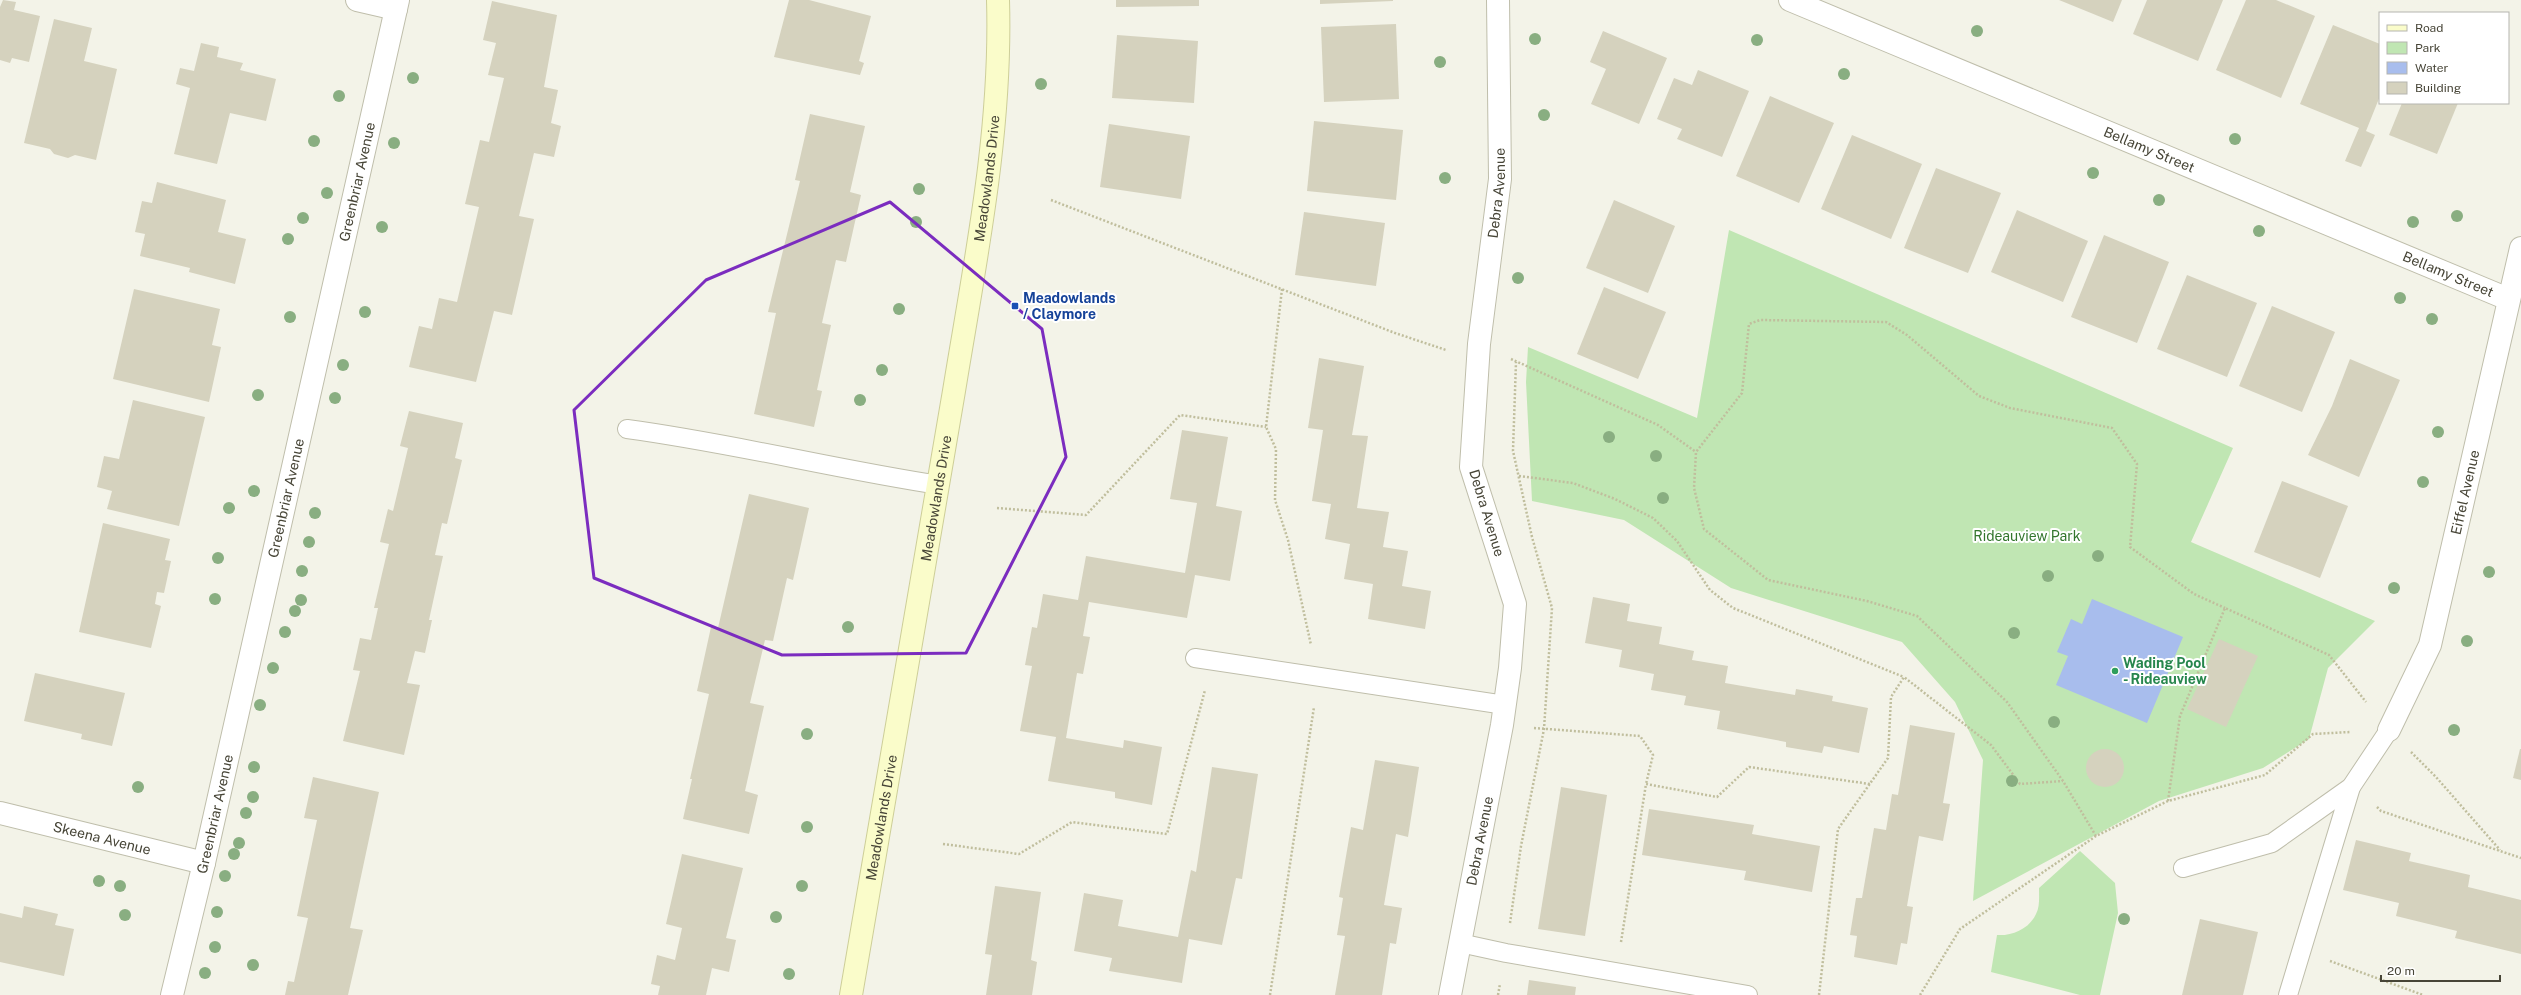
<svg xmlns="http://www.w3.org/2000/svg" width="2521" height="995" viewBox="0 0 2521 995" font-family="'Public Sans',sans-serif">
	<rect width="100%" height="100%" fill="#f3f3e8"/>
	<g fill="#c0e6b3">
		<polygon points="1729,230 2233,448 2191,542 2375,621 2328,668 2309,739 2263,768 2159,801 1973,901 1983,760 1955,702 1902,642 1731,588 1624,520 1532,501 1526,382 1528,347 1697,418"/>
		<path d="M2080,851L2115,883L2118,913L2100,995H2080L1991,972L1997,935C2012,936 2029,929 2036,914C2040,907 2039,896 2039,888Z"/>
	</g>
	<polygon fill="#a8bded" points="2092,599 2183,637 2147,723 2056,685 2068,656 2057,652 2071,619 2082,624"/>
	<g fill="#d5d2be">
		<polygon points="3,0 16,2 14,10 40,16 29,62 12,58 10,63 0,60 0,7"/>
		<polygon points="789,0 809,0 871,16 859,61 864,63 860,75 774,57"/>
		<polygon points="1116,0 1199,0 1199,6 1116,7"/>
		<polygon points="1320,0 1393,0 1393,1 1320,4"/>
		<polygon points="2059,0 2122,0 2113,22"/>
		<polygon points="2147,0 2223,0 2198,61 2133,34"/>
		<polygon points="2246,0 2276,0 2315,16 2281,98 2216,70"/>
		<polygon points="492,1 557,15 544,87 558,90 551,123 561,126 554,157 534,153 519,216 534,219 512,315 494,311 476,382 409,367 419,326 432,329 439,298 457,302 479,207 465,204 480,140 489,142 504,78 488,75 496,43 483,40"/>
		<polygon points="54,19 92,28 84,61 117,69 96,160 75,155 68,158 54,154 50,149 24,143"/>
		<polygon points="1396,24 1399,99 1324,102 1321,27"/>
		<polygon points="2333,25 2380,44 2380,96 2366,131 2375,135 2361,167 2345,161 2359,128 2300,104"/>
		<polygon points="1603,31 1667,58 1639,124 1591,104 1606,69 1590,62"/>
		<polygon points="1117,35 1198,41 1194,103 1112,98"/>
		<polygon points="201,43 219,47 217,57 243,63 240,70 276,79 266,121 230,113 217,164 174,154 190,88 176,84 180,68 194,71"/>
		<polygon points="1698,70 1749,91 1722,157 1677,139 1682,129 1657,119 1674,78 1692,85"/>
		<polygon points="1770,96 1834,123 1799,203 1736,176"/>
		<polygon points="2402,103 2458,103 2437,154 2389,135"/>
		<polygon points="810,114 865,126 850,192 861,195 846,262 836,260 822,323 831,325 817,390 822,391 814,427 754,414 776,313 768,312 800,181 795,180"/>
		<polygon points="1314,121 1403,130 1396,200 1307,191"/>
		<polygon points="1109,124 1190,136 1181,199 1100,187"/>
		<polygon points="1852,135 1922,164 1891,239 1821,209"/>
		<polygon points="1936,168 2001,193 1968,273 1904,248"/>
		<polygon points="157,182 226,200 218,232 246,239 235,284 189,272 190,268 140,256 145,234 135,232 142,201 152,203"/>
		<polygon points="1614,200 1675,226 1648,293 1586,268"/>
		<polygon points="2017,210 2088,241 2063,302 1991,272"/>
		<polygon points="1304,212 1385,223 1376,286 1295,275"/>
		<polygon points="2104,235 2169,262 2137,343 2071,317"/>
		<polygon points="2187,275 2257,303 2227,377 2157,349"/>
		<polygon points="1604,287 1666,312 1638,379 1577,354"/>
		<polygon points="134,289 220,309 212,345 221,347 209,402 113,379"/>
		<polygon points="2272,306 2335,332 2302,412 2239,386"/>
		<polygon points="1319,358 1364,366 1352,435 1368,436 1357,508 1389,512 1383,547 1408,551 1402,586 1431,591 1425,629 1368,619 1373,584 1344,579 1350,544 1325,539 1331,504 1312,501 1323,430 1308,428"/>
		<polygon points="2350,359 2400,380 2359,477 2308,455 2332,406"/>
		<polygon points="133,400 205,417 179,526 107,509 112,491 97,487 104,456 119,459"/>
		<polygon points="409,411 463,423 455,458 462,460 447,524 442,523 435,555 443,556 429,620 432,620 425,653 415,651 407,683 420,685 404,755 343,741 360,671 353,670 360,638 371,640 378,608 374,608 389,544 380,542 388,509 393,511 408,448 400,446"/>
		<polygon points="1182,430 1228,437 1216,506 1242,511 1230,581 1195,575 1187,618 1089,602 1083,636 1090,637 1083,674 1077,673 1066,738 1123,748 1124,740 1162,747 1152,805 1115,798 1115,792 1048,781 1056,737 1020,731 1032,666 1025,665 1032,627 1037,628 1043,594 1078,600 1086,556 1185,573 1197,503 1170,499"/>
		<polygon points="2282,481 2348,506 2320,578 2254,552"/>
		<polygon points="749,494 809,508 793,580 787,578 773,641 765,640 750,703 764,706 745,791 758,795 749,834 683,819 692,779 690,779 709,694 697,691 711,627 718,628"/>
		<polygon points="103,523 170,539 165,560 171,561 164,593 157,592 155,604 161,606 151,648 79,632"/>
		<polygon points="1593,597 1630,604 1627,621 1662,627 1659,644 1694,651 1692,660 1728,666 1725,683 1795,695 1796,689 1833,696 1832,701 1868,708 1859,753 1824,746 1822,753 1786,747 1786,742 1717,729 1720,711 1684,705 1686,696 1651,690 1654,674 1619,667 1622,650 1585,643"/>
		<polygon points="2219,639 2258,656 2226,727 2187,709"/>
		<polygon points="35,673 125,693 112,746 81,739 82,734 24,721"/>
		<polygon points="1910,725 1955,733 1943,803 1950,804 1943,841 1919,836 1907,906 1913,907 1907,944 1901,943 1897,965 1854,957 1857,936 1850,935 1856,898 1862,898 1874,828 1886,830 1892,794 1898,795"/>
		<polygon points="2520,749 2521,749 2521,780 2513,778"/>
		<circle cx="2105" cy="768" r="19"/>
		<polygon points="1375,760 1419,767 1408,837 1396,834 1384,905 1402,908 1396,944 1390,943 1382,995 1335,995 1345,936 1337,935 1343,898 1339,897 1351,827 1363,830"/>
		<polygon points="1212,767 1258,774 1242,879 1236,878 1222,945 1189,939 1182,983 1109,971 1112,958 1074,951 1084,893 1123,900 1118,926 1178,937 1191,870 1196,872"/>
		<polygon points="313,777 379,792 350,928 363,930 348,995 285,995 288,981 294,982 308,918 297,916 317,820 304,818"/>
		<polygon points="1561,787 1607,795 1585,936 1538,929"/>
		<polygon points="1649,809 1754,825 1752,834 1820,846 1812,892 1744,880 1746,871 1642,855"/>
		<polygon points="2356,840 2411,853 2409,861 2470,875 2468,887 2521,900 2521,954 2455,938 2457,931 2396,916 2399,903 2343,890"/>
		<polygon points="682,854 743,868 726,938 736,940 729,972 712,968 706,995 658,995 660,986 651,984 657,955 675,960 682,928 666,924"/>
		<polygon points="995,886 1041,892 1031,960 1037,962 1032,995 986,995 992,955 985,954"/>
		<polygon points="24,906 58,914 55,925 74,929 64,976 0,962 0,913 22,918"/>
		<polygon points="2200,919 2258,932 2243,995 2182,995"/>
		<polygon points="1529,980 1576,987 1575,995 1527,995"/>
	</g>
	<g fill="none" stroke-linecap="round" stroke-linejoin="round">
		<defs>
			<g id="service">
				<path d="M627,429C732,443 834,469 939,485"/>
				<polyline points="1195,658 1505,705"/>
				<polyline points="2183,868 2272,843 2351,787 2389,730"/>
				<polyline points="1460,943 1506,953 1748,995"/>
				<polyline points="2288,995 2351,787"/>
			</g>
			<g id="minor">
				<polyline points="357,0 396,9"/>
				<path id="s1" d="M1790,0L2508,299"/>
				<path id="s2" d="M2389,730L2430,645L2521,248"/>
				<path id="s3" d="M0,813L204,863"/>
				<path id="s4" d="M172,995L204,863L398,0"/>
				<path id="s5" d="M1450,995L1502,725L1510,668L1515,604L1471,467L1479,344L1500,179L1498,0"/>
			</g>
			<g id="secondary">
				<path id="s6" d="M851,995C885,794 921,593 954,391C975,262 1002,132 998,0"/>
			</g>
		</defs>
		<use href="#service" stroke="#bfbeab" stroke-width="20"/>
		<use href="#minor" stroke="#bfbeab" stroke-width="24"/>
		<use href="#secondary" stroke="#cdce98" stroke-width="24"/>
		<g stroke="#c0be9d" stroke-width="2.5" stroke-dasharray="2 2" stroke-linecap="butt">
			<polyline points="1051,200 1395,333 1446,350"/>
			<polyline points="1282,289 1266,427 1276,449 1275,500 1288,540 1311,645"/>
			<polyline points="1511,359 1658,425 1696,452"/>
			<polyline points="1519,476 1573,483 1615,499 1653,518 1677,541 1710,590 1733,608 1904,677"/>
			<polyline points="997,508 1086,515 1180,415 1266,427"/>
			<polyline points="1534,728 1640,736 1653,755 1646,784"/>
			<polyline points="2411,752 2436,777 2500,850"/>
			<polyline points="2168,801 2180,716 2225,608 2329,655 2366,702"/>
			<polyline points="2377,807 2381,811 2521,858"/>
			<polyline points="2096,836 2063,781 2007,702 1917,616 1867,601 1768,580 1704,529 1694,488 1696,452 1742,393 1749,324 1760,320 1886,322 1907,335 1979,396 2010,408 2112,428 2137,464 2130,547 2194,594 2225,608"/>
			<polyline points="943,844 1019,854 1072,822 1167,834 1205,690"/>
			<polyline points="1510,923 1521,846 1544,729 1552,608 1532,537 1513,451 1516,362"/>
			<polyline points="1621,942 1646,784 1717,797 1749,767 1870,784"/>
			<polyline points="2330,961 2423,995"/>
			<polyline points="1270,995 1314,707"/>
			<polyline points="1498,995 1500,984"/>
			<polyline points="1819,995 1838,829 1888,758 1891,697 1904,677 1991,745 2020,784 2063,781"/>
			<polyline points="1920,995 1960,929 2096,836 2168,801 2265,775 2313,734 2350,732"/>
		</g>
		<use href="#service" stroke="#fff" stroke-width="18"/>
		<use href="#minor" stroke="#fff" stroke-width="22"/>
		<use href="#secondary" stroke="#fafcca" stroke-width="22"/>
	</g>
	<g fill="#89ae81">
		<circle cx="1977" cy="31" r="6"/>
		<circle cx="1535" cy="39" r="6"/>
		<circle cx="1757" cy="40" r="6"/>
		<circle cx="1440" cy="62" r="6"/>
		<circle cx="1844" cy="74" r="6"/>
		<circle cx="413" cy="78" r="6"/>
		<circle cx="1041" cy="84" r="6"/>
		<circle cx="339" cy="96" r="6"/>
		<circle cx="1544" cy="115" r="6"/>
		<circle cx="2235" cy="139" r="6"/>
		<circle cx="314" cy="141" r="6"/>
		<circle cx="394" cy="143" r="6"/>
		<circle cx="2093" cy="173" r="6"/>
		<circle cx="1445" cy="178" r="6"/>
		<circle cx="919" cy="189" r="6"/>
		<circle cx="327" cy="193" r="6"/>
		<circle cx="2159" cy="200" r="6"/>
		<circle cx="2457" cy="216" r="6"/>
		<circle cx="303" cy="218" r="6"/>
		<circle cx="916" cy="222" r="6"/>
		<circle cx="2413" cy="222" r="6"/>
		<circle cx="382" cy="227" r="6"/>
		<circle cx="2259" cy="231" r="6"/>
		<circle cx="288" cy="239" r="6"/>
		<circle cx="1518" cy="278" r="6"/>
		<circle cx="2400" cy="298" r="6"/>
		<circle cx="899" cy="309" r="6"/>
		<circle cx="365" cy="312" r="6"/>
		<circle cx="290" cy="317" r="6"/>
		<circle cx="2432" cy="319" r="6"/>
		<circle cx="343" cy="365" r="6"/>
		<circle cx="882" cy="370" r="6"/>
		<circle cx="258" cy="395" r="6"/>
		<circle cx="335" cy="398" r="6"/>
		<circle cx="860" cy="400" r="6"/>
		<circle cx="2438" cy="432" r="6"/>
		<circle cx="1609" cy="437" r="6"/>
		<circle cx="1656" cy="456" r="6"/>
		<circle cx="2423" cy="482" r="6"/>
		<circle cx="254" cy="491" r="6"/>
		<circle cx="1663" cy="498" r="6"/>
		<circle cx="229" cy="508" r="6"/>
		<circle cx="315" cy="513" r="6"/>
		<circle cx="309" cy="542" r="6"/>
		<circle cx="2098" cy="556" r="6"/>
		<circle cx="218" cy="558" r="6"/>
		<circle cx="302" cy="571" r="6"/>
		<circle cx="2489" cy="572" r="6"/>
		<circle cx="2048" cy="576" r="6"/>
		<circle cx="2394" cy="588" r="6"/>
		<circle cx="215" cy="599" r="6"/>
		<circle cx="301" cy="600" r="6"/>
		<circle cx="295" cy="611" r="6"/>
		<circle cx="848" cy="627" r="6"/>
		<circle cx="285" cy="632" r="6"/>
		<circle cx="2014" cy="633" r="6"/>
		<circle cx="2467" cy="641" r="6"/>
		<circle cx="273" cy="668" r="6"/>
		<circle cx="260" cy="705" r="6"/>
		<circle cx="2054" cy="722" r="6"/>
		<circle cx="2454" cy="730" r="6"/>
		<circle cx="807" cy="734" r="6"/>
		<circle cx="254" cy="767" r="6"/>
		<circle cx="2012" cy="781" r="6"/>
		<circle cx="138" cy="787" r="6"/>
		<circle cx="253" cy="797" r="6"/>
		<circle cx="246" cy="813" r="6"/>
		<circle cx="807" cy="827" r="6"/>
		<circle cx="239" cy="843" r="6"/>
		<circle cx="234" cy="854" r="6"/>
		<circle cx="225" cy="876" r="6"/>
		<circle cx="99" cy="881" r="6"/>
		<circle cx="120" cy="886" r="6"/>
		<circle cx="802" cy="886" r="6"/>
		<circle cx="217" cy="912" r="6"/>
		<circle cx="125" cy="915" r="6"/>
		<circle cx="776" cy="917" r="6"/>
		<circle cx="2124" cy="919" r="6"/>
		<circle cx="215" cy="947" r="6"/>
		<circle cx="253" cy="965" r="6"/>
		<circle cx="205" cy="973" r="6"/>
		<circle cx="789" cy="974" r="6"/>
	</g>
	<path fill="none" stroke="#7b2cbf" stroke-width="3" stroke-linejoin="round" d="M890,202L1042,329L1066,457L966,653L782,655L594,578L574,410L706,280Z"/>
	<rect fill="#1a4fb4" stroke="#fff" stroke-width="1.5" x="1011" y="302" width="8" height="8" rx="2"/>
	<circle fill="#2e9e5b" stroke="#fff" stroke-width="1.5" cx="2115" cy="671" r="4"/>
	<g text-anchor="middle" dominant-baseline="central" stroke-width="4" stroke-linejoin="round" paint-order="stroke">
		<g font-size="14" fill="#474537" stroke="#fff">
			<text stroke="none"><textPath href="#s1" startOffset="389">Bellamy Street</textPath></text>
			<text stroke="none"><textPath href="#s6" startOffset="828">Meadowlands Drive</textPath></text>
			<text stroke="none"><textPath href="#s4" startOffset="834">Greenbriar Avenue</textPath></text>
			<text stroke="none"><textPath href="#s5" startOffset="816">Debra Avenue</textPath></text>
			<text stroke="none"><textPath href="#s1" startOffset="713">Bellamy Street</textPath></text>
			<text stroke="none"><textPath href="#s2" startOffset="251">Eiffel Avenue</textPath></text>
			<text stroke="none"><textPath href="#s4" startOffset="510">Greenbriar Avenue</textPath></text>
			<text stroke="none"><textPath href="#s6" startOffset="504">Meadowlands Drive</textPath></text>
			<text transform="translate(1487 513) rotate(73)">Debra Avenue</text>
			<text stroke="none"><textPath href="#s4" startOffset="186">Greenbriar Avenue</textPath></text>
			<text stroke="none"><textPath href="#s6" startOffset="180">Meadowlands Drive</textPath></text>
			<text stroke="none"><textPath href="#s3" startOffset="105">Skeena Avenue</textPath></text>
			<text stroke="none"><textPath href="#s5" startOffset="157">Debra Avenue</textPath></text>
		</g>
		<g font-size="14" font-weight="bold" fill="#164399" stroke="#fff" text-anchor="start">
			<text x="1023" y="298">Meadowlands<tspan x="1023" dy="16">/ Claymore</tspan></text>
		</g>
		<g font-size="14" fill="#33762d" stroke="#fff">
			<text x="2027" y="536">Rideauview Park</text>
		</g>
		<g font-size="14" font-weight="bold" fill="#27864d" stroke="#fff" text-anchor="start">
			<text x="2123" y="663">Wading Pool<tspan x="2123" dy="16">- Rideauview</tspan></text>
		</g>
	</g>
	<rect x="2379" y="12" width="130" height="92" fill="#ffffff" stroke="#b5b5af"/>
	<rect x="2387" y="25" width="20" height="6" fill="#fafcca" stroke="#b5b5af"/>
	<text x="2415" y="32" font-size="12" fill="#474537">Road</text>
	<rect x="2387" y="42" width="20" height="12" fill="#c0e6b3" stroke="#b5b5af"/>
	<text x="2415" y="52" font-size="12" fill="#474537">Park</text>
	<rect x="2387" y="62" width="20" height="12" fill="#a8bded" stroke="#b5b5af"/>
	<text x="2415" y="72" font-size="12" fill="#474537">Water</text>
	<rect x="2387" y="82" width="20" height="12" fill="#d5d2be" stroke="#b5b5af"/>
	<text x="2415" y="92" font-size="12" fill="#474537">Building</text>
	<path d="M2381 975v6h119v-6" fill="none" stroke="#474537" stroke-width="2"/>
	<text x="2387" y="975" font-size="12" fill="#474537" stroke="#ffffff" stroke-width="3" paint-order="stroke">20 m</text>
</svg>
